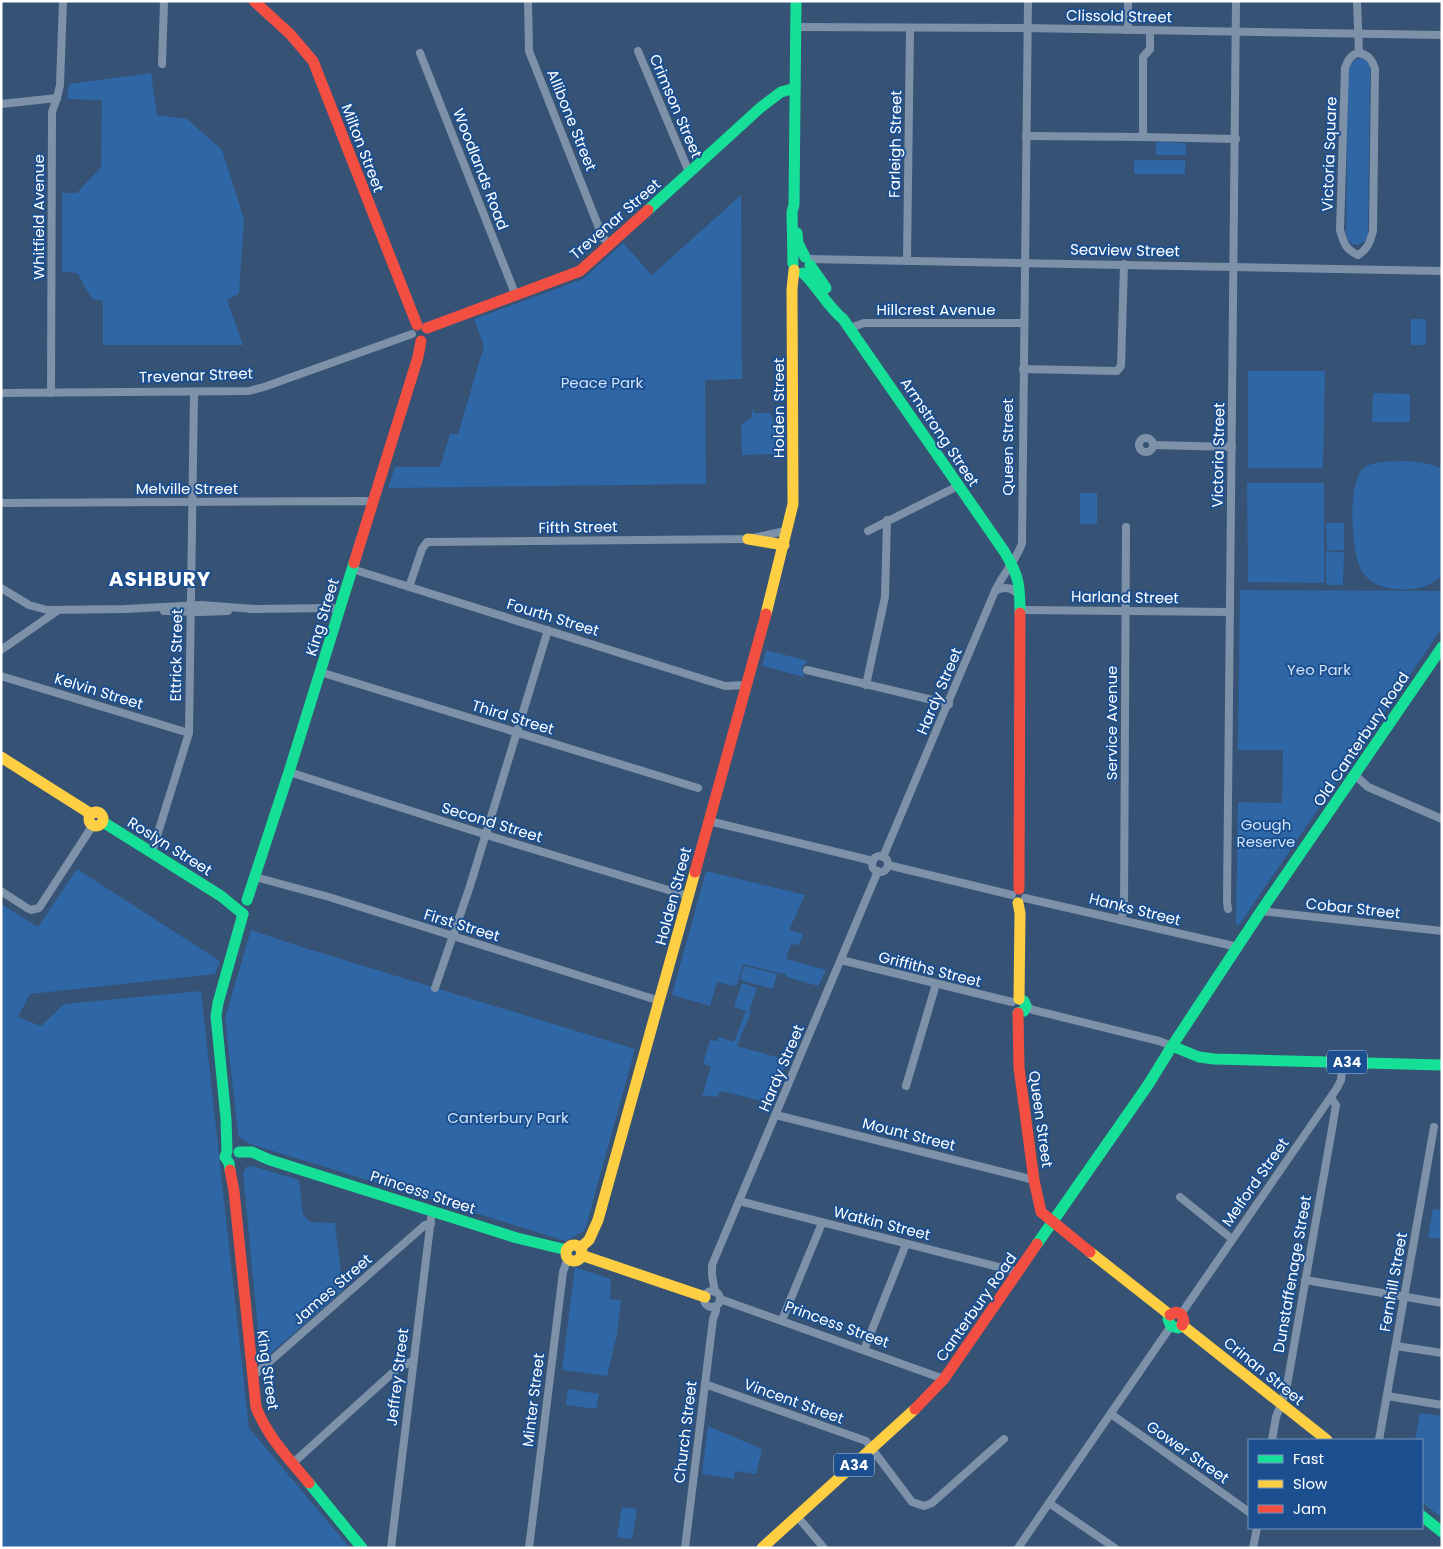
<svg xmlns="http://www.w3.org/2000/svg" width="1443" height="1549" viewBox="0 0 1443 1549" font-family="Poppins,sans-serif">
	<rect width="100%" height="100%" fill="#365274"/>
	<g fill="#2f66a5">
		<path d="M1360,58C1367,59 1369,63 1370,69L1368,237L1365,241L1358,245L1350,243L1346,235L1348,70L1350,63Z"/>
		<polygon points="151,73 157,115 187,119 222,150 244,219 239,293 227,300 243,345 103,345 103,301 92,299 77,273 62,272 62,193 77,193 101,167 102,100 67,99 69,84"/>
		<polygon points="1156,142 1186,143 1186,155 1156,155"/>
		<rect x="1134" y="160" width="51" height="14"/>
		<polygon points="741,195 742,379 705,380 706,484 388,488 395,467 440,467 450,434 458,434 484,346 474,319 583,279 623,243 652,275"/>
		<rect x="1411" y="319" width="15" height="26"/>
		<polygon points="1248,371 1325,371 1323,468 1248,468"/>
		<polygon points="1373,393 1410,394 1410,422 1372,422"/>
		<polygon points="752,409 753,409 754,413 770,413 772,417 773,423 786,423 786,450 778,454 742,455 741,425 752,417"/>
		<path d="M1407,461L1425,463L1442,468V576C1429,587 1417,590 1400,589C1385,589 1372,585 1363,573C1351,556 1346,479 1365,467C1377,460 1394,462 1407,461Z"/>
		<polygon points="1247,483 1324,483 1324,583 1248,582"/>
		<rect x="1080" y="493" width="17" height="31"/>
		<polygon points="1326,523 1344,523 1344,550 1327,551"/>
		<polygon points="1326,552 1344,552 1343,585 1326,585"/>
		<polygon points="1240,590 1442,591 1442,628 1239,925 1236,924 1238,802 1282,803 1283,750 1238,750"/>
		<polygon points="766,650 808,661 802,667 804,677 762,666"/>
		<polygon points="77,869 220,961 215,974 30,994 18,1017 41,1026 64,1004 201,991 249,1428 350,1548 1,1548 1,904 38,927"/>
		<polygon points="706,871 805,895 789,930 803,934 799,945 791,944 786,959 826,970 818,986 787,977 785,974 743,964 737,985 734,986 717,982 710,1006 672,995"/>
		<polygon points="251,930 302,947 635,1049 585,1230 566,1241 250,1144 241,1139 238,1134 225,1018"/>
		<polygon points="744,966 777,974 773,989 740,980"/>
		<polygon points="742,983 757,988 749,1011 751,1012 737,1046 787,1060 770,1103 721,1091 717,1097 710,1096 702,1097 711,1066 703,1064 710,1040 717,1041 719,1037 734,1042 745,1013 748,1012 734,1007"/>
		<polygon points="252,1166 299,1180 303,1214 310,1222 335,1223 343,1290 261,1362 243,1173 246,1167"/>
		<polygon points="1433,1209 1442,1210 1442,1239 1428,1237"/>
		<polygon points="575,1267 611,1279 610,1299 621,1300 617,1334 607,1376 562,1370"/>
		<polygon points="568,1389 599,1394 596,1409 566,1405"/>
		<polygon points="1420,1413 1442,1416 1442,1518 1422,1502 1422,1440 1415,1440"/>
		<polygon points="708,1426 762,1449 756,1474 735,1471 734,1479 702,1474"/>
		<polygon points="622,1507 637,1509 632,1539 617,1537"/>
	</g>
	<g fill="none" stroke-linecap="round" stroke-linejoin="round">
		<g stroke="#7d92a8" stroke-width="8">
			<polyline points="528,1 529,51 603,238 610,244"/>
			<polyline points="1357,1 1359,53"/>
			<polyline points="795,27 1023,28 1442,35"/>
			<polyline points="1128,30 1128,1"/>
			<polyline points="638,51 689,172"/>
			<polyline points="420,53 516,296"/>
			<path d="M1359,53C1369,55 1372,60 1375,69L1373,231C1370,242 1368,249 1358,255C1345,249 1344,243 1340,230L1345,68C1348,60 1351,54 1359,53Z"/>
			<polyline points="162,64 164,1"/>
			<polyline points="57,98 60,85 63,1"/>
			<polyline points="1,104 57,98 52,112 51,393"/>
			<polyline points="1026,136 1143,137 1143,57 1150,49 1150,30"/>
			<polyline points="1143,137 1236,139"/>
			<polyline points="807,259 1442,271"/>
			<polyline points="907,260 910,29"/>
			<polyline points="850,328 864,323 1024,323"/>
			<polyline points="1023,369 1117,371 1121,366 1124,264"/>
			<polyline points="1,393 249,391 264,387 412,334"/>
			<circle cx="1146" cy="445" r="7"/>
			<polyline points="1153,445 1232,447"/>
			<polyline points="1,503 364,501 373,502"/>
			<polyline points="868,531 958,486"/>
			<polyline points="352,569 725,686 747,685"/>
			<polyline points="409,587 422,549 427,542 748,539 785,531"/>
			<polyline points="1,588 29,605 47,610 125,609 201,605 255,609"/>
			<path d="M995,591C1005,586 1015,587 1020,598"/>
			<polyline points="251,609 331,608 340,610"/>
			<polyline points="1021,610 1230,612"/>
			<polyline points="164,611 201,612 228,611"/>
			<polyline points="1,650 57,611"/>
			<polyline points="807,670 949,704"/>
			<polyline points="320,672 698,788"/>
			<polyline points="1,676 189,733"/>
			<polyline points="866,685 885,597 887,520"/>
			<polyline points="289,772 490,836 688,896"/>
			<polyline points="1355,775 1368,787 1442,819"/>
			<polyline points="709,821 873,861"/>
			<polyline points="152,852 189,733 194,392"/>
			<circle cx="880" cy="864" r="8"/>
			<path d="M883,857L995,591C1002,575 1018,558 1022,543L1028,1"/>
			<polyline points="888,865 1012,895"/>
			<polyline points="255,877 329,897 660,1001"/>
			<polyline points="1,891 27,908 31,910 39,908 93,825"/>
			<polyline points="1025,898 1238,947"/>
			<polyline points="1228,909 1227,902 1236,1"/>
			<polyline points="1261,911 1442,931"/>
			<polyline points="1120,920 1124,911 1126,527"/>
			<polyline points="841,960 1012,1002"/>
			<polyline points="435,988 470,886 548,630"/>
			<polyline points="1026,1006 1033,1010 1159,1041 1172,1046"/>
			<polyline points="906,1086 936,984"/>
			<polyline points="776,1115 1034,1180"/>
			<polyline points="1180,1197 1232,1239"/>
			<polyline points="739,1201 1018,1272"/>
			<polyline points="1305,1280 1442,1303"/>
			<circle cx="712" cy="1299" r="8"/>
			<polyline points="715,1292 712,1275 712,1265 878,871"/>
			<polyline points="720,1299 944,1379"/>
			<polyline points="1181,1314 1337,1088 1341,1080 1343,1062"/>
			<polyline points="782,1320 822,1223"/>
			<polyline points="1396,1346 1442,1353"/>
			<polyline points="864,1350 906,1244"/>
			<polyline points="252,1377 425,1225 431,1224"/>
			<polyline points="705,1384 866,1441 912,1502 924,1506 932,1503 1004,1439"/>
			<polyline points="1387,1396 1442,1405"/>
			<polyline points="1111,1414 1249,1512"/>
			<polyline points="1272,1440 1276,1417 1286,1391 1332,1129 1336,1105 1331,1098"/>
			<polyline points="1379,1440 1434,1127"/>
			<polyline points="293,1463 399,1367 413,1361"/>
			<polyline points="1049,1503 1115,1548"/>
			<polyline points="797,1516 824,1548"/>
			<polyline points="391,1548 432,1210"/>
			<polyline points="529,1548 563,1272 568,1257"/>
			<polyline points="685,1548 713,1319 716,1311 716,1306"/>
			<polyline points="1018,1548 1171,1326"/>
			<polyline points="1253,1548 1257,1528"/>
		</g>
		<g stroke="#16e098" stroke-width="11">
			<polyline points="648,210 760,108 781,92 795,88"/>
			<polyline points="797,233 798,243 805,257"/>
			<polyline points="793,264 792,212 794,205 796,1"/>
			<polyline points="810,265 826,288"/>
			<path d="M803,273C818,287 827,306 843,319L1004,551C1019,576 1020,584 1020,613"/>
			<polyline points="103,822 221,896 243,914"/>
			<polyline points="247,900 289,772 354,563"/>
			<polyline points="1018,1013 1024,1011 1026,1006 1024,1001 1019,999"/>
			<polyline points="1172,1046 1261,911 1442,647"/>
			<polyline points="239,1152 252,1152 270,1160 517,1238 567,1250"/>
			<polyline points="230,1170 229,1163 225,1157 227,1151 226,1119 216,1016 218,1003 243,914"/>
			<polyline points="1037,1244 1148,1085 1172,1046 1199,1057 1214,1059 1442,1065"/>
			<polyline points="1170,1315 1168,1319 1171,1326 1178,1328 1182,1325"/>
			<polyline points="309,1483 362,1548"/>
			<polyline points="1422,1516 1442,1532"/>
		</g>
		<g stroke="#ffcf43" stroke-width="11">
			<polyline points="748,539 784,545"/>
			<polyline points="766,614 793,504 792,289 794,270"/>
			<polyline points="1,757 91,814"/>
			<circle cx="96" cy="819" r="7"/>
			<polyline points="1018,903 1020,913 1019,999"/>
			<circle cx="574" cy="1253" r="8"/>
			<polyline points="580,1248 589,1240 598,1220 695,872"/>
			<polyline points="1090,1252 1170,1315"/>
			<polyline points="581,1255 705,1297"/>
			<polyline points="1182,1325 1327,1440"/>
			<polyline points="762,1548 915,1409"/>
		</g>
		<g stroke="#f24e42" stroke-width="11">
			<polyline points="254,1 290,34 313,61 417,325"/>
			<polyline points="427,328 580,271 648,210"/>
			<polyline points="354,563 418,357 421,341"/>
			<polyline points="695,872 766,614"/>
			<polyline points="1019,889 1020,613"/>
			<polyline points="1018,1013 1019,1068 1034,1180 1041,1212 1090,1252"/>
			<path d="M230,1170L234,1191L256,1407C267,1436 289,1459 309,1483"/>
			<polyline points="1170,1315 1176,1312 1181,1314 1184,1321 1182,1325"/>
			<polyline points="915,1409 944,1379 1037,1244"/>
		</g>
	</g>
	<g text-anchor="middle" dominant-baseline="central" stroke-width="4" stroke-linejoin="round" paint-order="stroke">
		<g fill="#1b4f8f" stroke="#bbcadd" stroke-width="1">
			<rect x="1327" y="1050.5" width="40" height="23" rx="4"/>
			<rect x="834" y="1453.5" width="40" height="23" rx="4"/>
		</g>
		<g font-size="14" font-weight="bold" fill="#fff">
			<text x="1347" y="1062">A34</text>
			<text x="854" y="1465">A34</text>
		</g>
		<g font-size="15" fill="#fff" stroke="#1b4f8f">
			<text transform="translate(1119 16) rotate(1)">Clissold Street</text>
			<text transform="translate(676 106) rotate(67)">Crimson Street</text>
			<text transform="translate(572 120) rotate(68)">Allibone Street</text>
			<text transform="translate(895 144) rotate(-89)">Farleigh Street</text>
			<text transform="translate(363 148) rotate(69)">Milton Street</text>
			<text transform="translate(1329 154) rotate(-88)">Victoria Square</text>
			<text transform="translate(481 169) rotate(69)">Woodlands Road</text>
			<text transform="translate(38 217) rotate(-90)">Whitfield Avenue</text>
			<text transform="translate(615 219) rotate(-41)">Trevenar Street</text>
			<text transform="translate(1125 250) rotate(1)">Seaview Street</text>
			<text x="936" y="309">Hillcrest Avenue</text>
			<text transform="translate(196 375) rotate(-2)">Trevenar Street</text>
			<text transform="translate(778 408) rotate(-90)">Holden Street</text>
			<text transform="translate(940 432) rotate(56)">Armstrong Street</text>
			<text transform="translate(1007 447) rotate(-90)">Queen Street</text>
			<text transform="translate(1218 455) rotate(-89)">Victoria Street</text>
			<text x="187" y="488">Melville Street</text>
			<text transform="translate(578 527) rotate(-1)">Fifth Street</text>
			<text transform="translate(1125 597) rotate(1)">Harland Street</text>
			<text transform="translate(322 617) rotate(-73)">King Street</text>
			<text transform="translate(553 617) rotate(17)">Fourth Street</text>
			<text transform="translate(176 655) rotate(-89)">Ettrick Street</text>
			<text transform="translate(99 691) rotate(17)">Kelvin Street</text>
			<text transform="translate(939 691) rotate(-67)">Hardy Street</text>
			<text transform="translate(513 717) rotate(17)">Third Street</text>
			<text transform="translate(1111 723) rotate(-90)">Service Avenue</text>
			<text transform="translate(1361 739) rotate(-56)">Old Canterbury Road</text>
			<text transform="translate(492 822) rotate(17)">Second Street</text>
			<text transform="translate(170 846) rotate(32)">Roslyn Street</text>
			<text transform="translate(673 896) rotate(-75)">Holden Street</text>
			<text transform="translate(1353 908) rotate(6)">Cobar Street</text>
			<text transform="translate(1135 909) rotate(14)">Hanks Street</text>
			<text transform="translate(462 925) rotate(17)">First Street</text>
			<text transform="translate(930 969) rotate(14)">Griffiths Street</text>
			<text transform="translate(781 1068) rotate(-67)">Hardy Street</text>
			<text transform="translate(1041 1119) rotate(82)">Queen Street</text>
			<text transform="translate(909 1134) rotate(14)">Mount Street</text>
			<text transform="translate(1255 1182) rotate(-55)">Melford Street</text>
			<text transform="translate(423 1192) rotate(18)">Princess Street</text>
			<text transform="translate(882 1223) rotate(14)">Watkin Street</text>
			<text transform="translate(1292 1274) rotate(-80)">Dunstaffenage Street</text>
			<text transform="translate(1393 1282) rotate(-80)">Fernhill Street</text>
			<text transform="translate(332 1289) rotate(-41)">James Street</text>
			<text transform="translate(976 1307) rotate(-55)">Canterbury Road</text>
			<text transform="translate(837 1324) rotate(20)">Princess Street</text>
			<text transform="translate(268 1370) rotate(82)">King Street</text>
			<text transform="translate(1264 1371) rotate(39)">Crinan Street</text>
			<text transform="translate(397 1377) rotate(-83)">Jeffrey Street</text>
			<text transform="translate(533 1400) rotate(-83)">Minter Street</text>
			<text transform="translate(794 1401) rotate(20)">Vincent Street</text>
			<text transform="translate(685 1432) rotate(-83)">Church Street</text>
			<text transform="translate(1188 1452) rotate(35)">Gower Street</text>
		</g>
		<g font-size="15" fill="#cfe3fa" stroke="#1b4f8f">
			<text x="602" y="382">Peace Park</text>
			<text x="1319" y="669">Yeo Park</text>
			<text x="1266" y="824">Gough<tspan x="1266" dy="17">Reserve</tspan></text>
			<text x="508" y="1117">Canterbury Park</text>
		</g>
		<g font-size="20" font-weight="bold" letter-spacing="1" fill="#fff" stroke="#1b4f8f">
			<text x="160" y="579">ASHBURY</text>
		</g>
	</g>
	<rect width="1443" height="1549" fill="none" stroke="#ffffff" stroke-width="5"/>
	<rect x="1248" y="1439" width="175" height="90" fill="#1b4f8f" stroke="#7695bc"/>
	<rect x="1258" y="1455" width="25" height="8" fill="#16e098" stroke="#7695bc"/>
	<text x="1293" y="1464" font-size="15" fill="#ffffff">Fast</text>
	<rect x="1258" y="1480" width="25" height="8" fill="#ffcf43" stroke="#7695bc"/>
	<text x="1293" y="1489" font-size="15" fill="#ffffff">Slow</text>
	<rect x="1258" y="1505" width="25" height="8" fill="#f24e42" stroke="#7695bc"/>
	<text x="1293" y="1514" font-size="15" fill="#ffffff">Jam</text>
</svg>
